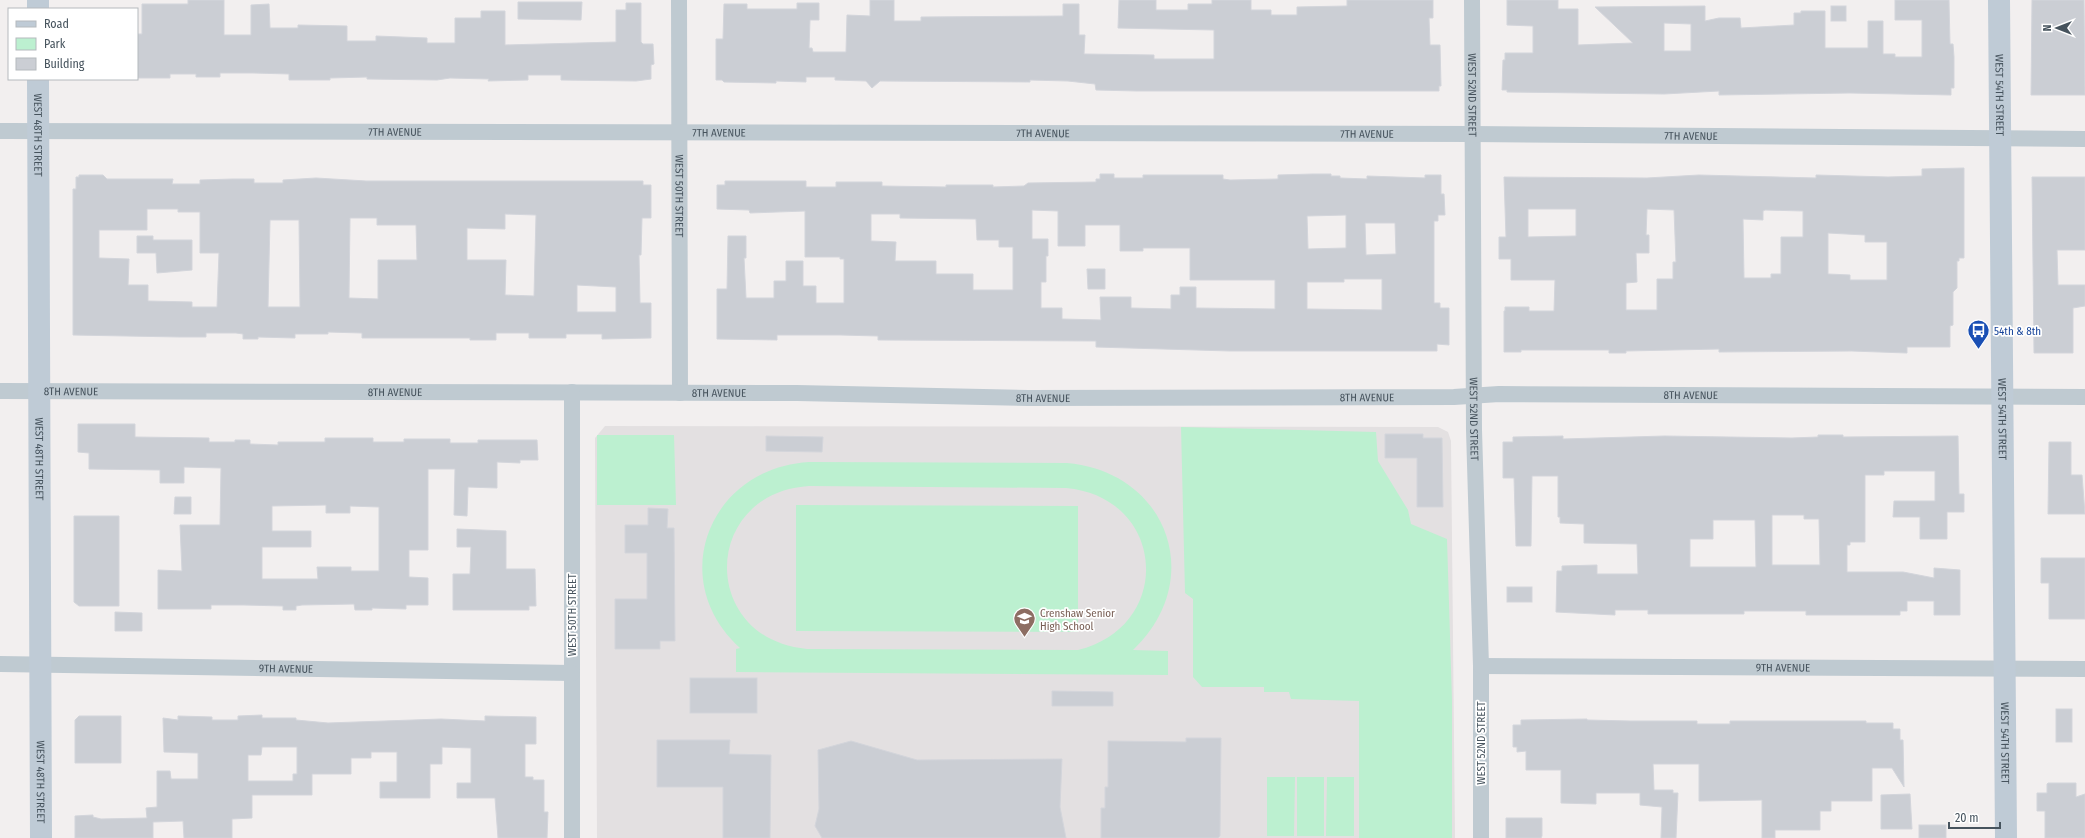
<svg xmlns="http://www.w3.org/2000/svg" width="2085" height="838" viewBox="0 0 2085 838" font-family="'Fira Sans Condensed',sans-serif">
	<rect width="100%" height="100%" fill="#f2efef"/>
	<polygon fill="#e3e0e1" points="605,426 1438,427 1448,432 1451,441 1455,838 597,838 595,438"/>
	<g fill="#bcf0d0" fill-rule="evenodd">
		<polygon points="1181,427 1376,432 1378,461 1408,510 1411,524 1447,539 1452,701 1452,838 1359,838 1359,701 1291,699 1289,692 1264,692 1264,687 1202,687 1193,677 1193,599 1185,593"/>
		<polygon points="597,435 674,435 676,505 597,505"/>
		<path d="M809,462L1067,463C1168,472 1207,580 1133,650L1168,651V675L736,672V649L740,648C665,580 709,468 809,462ZM809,486L1066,488C1166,497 1175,626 1078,650L807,649C699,639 701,493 809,486Z"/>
		<polygon points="796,505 1078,506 1078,632 796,631"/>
		<polygon points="1267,777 1295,777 1294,836 1267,836"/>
		<rect x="1297" y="777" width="27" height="59"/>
		<polygon points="1327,777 1354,777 1354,836 1326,836"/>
	</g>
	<g fill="#cbced4" stroke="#d3d5db" fill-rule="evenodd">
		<polygon points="188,0 224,0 224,35 251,35 251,5 269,4 270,28 298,28 298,25 347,26 347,41 376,41 376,36 427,38 427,43 455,43 455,18 481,18 481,11 505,11 505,45 616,42 616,10 626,10 626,3 641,3 641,42 643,44 653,44 654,64 651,65 651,79 636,81 561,80 561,75 528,75 528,80 488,81 489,79 450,78 437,80 367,79 367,77 330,78 330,80 289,80 289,74 253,73 220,73 220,77 196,77 196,74 170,74 170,78 137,78 137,34 142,34 142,4 188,4"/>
		<polygon points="870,0 894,0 894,21 921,21 921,17 1063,16 1063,4 1079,4 1079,35 1085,35 1084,54 1154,55 1154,59 1214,59 1214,30 1118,28 1119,0 1156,0 1156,10 1188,10 1188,4 1212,4 1212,0 1251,0 1251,10 1271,10 1271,15 1297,15 1297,7 1347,6 1347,0 1433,0 1433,18 1429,18 1430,45 1440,45 1441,86 1439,86 1439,91 1137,91 1096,90 1095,84 1068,81 1030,80 1030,82 880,81 872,88 866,81 835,80 835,77 806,77 806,82 776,81 776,83 724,82 722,80 716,80 716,39 723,39 724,4 747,4 747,9 797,9 797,3 819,3 819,20 810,20 809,48 812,48 813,52 846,52 847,15 870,16"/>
		<path d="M1507,0H1558V9H1578V45L1633,43L1595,7L1705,6V21L1719,18H1740L1741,28L1794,25V13H1801V11H1825V48H1868V21H1883V54H1895V57H1922V20H1895V0H1949L1950,44H1953L1954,57V88H1951V95L1850,93L1719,95V91L1664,94L1507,92V90H1502L1503,60H1505V53H1533V26L1507,25ZM1664,23L1691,24V51H1664Z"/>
		<polygon points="2032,0 2084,0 2085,95 2031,95"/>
		<polygon points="518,2 582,2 581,20 518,19"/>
		<rect x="1831" y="6" width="15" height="15"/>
		<path d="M1964,168V258H1959V261H1957V288L1953,292V325L1950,326V347H1907V353L1852,351L1719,352V349L1626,351V353H1609V350H1521V352H1504V311H1505V307H1529V311H1554L1555,280H1511V259H1499V237H1506L1504,177L1647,178L1699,175L1816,178V175L1888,177L1922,176V169ZM1528,209H1576V236L1528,237ZM1647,209L1674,210L1676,262H1673V279H1657V310H1626V283L1637,282L1636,253H1649V235H1646ZM1765,210L1803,211V237H1781V274H1771V278H1744L1743,219L1763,220V211ZM1828,233L1865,235V242H1887V280H1850V275L1828,274Z"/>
		<path d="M1100,174H1114V178H1143V175H1223V179L1230,180L1278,179V175L1313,174H1331V176H1340V178L1367,179V176L1425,178V175H1441V194H1444L1445,215H1438V221H1434V303H1440V308H1449V345L1437,344V351H1230L1096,347V341L878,340V336L841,335H777V340L717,339V289H727L728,236H746V258H744L746,298H774V281H786V261H803V286H816V303H844V259H840V257H805V211L750,213L749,210L717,209V185H725V181H806V187H836V182H882V186L946,187V185H993V187L1024,186L1028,183L1096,182V179H1100ZM1032,210L1058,211V246H1085V225H1120V251H1143V248H1190V280H1275V309L1196,308V287H1180V295H1171V309L1131,308V297H1100L1101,320L1062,319V308H1041V282H1046V256H1048V239H1032ZM871,214H900V218L976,219L977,240H999V247H1013V290H973V274H936V261H895L896,242L871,241ZM1346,215V248L1308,249L1307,216ZM1365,223H1395L1396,254L1366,255ZM1344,279H1382V310L1307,309V282H1344Z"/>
		<path d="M79,175H103L107,179H173L172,184H200V180L233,179H254V183H283V180L316,178L366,181H643V185H651V218H642L641,255H639L640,303H651V338L602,339V334H566V338H529V333H496V340H470V338H362V333L328,332V334H295V338L258,337V339H243V334L236,333H206V337H180L73,335V189H76V177H79ZM147,209H178V212H200V253H219L217,307H192V302L148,301V285H128L129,259L99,258V230H147ZM505,214L536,215L534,296L505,295L506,260H467V228L505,229ZM350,218H377V225H416L417,260H378V299L349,298ZM270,220H299L300,307H268ZM577,285L616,287V312H577Z"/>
		<polygon points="2032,177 2085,177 2085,250 2057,250 2058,285 2085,285 2085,306 2073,308 2073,353 2034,353"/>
		<polygon points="137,236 153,236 153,240 192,240 192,270 157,273 156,253 137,253"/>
		<polygon points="1087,269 1105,269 1105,289 1088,289"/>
		<path d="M78,424H135V437L209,438V442H235V440H250V444L278,445V442H325V438H373V442H404V439H450V443H478V440H537L538,460H520V463L497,462V488L468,487L467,516L454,515L455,469H428V550H409V577L428,578V605H406V609L372,608V610H355L354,604L302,605L296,606V610H283V606L244,605H211V609H158V570L182,571L180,525H220L221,468L184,467V483H160V470L89,469V453L78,452ZM326,505V513H350V506L379,507V571H351V567H317L318,579H262V547H311V531H272V506Z"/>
		<polygon points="1385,434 1423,434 1423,438 1442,438 1443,507 1417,507 1417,458 1385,458"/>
		<path d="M1818,435H1843V437L1958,436L1959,494H1964V512H1947V539H1920V517H1893L1894,501H1935V471H1884V475H1865V542H1850V545H1847V572H1903L1934,578V568L1960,570V615H1934V601H1907V611H1900V615H1806V611H1744V614H1648V610H1615V615L1556,612L1557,571H1562V566L1597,565V574H1638L1637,544L1584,543V524L1560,523V517H1558V476H1532L1531,546H1516L1514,478H1503V442H1513V437L1563,436V439L1665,436L1792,438L1818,437ZM1772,515H1804V519H1819L1820,565H1772ZM1713,520H1755L1756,567H1690V539H1713Z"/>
		<polygon points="766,436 823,437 822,452 766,451"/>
		<polygon points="2049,442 2071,442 2071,475 2082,475 2085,514 2048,514"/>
		<polygon points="175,497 191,497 191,514 174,514"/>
		<polygon points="648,508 668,509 667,528 674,528 675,641 660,641 660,649 615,649 615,599 647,599 647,553 625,553 625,525 648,525"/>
		<polygon points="74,516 119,516 119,606 79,606 74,602"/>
		<polygon points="457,529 506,531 506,569 535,569 536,606 529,606 529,610 453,610 453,574 470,574 471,547 457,547"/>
		<polygon points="2041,558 2085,558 2085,619 2049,619 2049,583 2041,583"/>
		<rect x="1507" y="587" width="25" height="15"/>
		<polygon points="115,612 142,613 142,631 115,631"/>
		<rect x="690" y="678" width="67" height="35"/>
		<polygon points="1052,691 1113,692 1113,706 1052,706"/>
		<rect x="2056" y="709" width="16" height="33"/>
		<path d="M262,715V718H296V720L328,723L441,719L485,721V716L536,717V744H525V777H533V780H544V812H548L547,838H498L495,798H457V783H471V748L442,747V764H430V798H380V782H397V752H371V758H351V774H312V795H252V818L232,819V838H184L183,821L153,822V838H75V816L93,815V817L101,819L147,818L146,808L157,807V771H170L171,779H198V753L164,752L163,718L178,720V716L212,717V720H238V716ZM262,747H297V774H293V781H248V755H261Z"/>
		<polygon points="79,716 121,716 121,763 75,763 75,720"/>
		<polygon points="1587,719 1587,720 1630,721 1697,721 1697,724 1730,724 1730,721 1866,721 1866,723 1893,723 1893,729 1900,729 1900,740 1903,740 1904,787 1892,768 1872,768 1872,801 1831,801 1831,811 1820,811 1820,830 1775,830 1775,838 1762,838 1762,800 1699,801 1699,764 1653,764 1654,790 1673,790 1673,793 1678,793 1676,838 1661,838 1662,807 1640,805 1640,793 1596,793 1596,804 1561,803 1561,770 1526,770 1526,751 1517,752 1517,747 1513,747 1513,725 1521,725 1521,720"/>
		<polygon points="1186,738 1221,738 1220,836 1218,838 1101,838 1101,808 1105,808 1105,787 1108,787 1108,741 1186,742"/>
		<polygon points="657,740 730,740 729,754 771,755 770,838 723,838 723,787 657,787"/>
		<polygon points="851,741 917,760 1062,759 1060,807 1066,838 822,838 815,826 819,809 818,750"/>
		<polygon points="2048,783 2076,783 2076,797 2085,794 2085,838 2045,838 2045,811 2037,811 2037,793 2047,793 2047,784"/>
		<polygon points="1910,794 1912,829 1881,829 1881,795"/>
		<polygon points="1506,818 1542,818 1542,836 1541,838 1506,838"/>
		<rect x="1919" y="825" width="27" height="13"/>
	</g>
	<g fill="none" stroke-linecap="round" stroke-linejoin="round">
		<g stroke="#bfcad1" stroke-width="16">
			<path id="s1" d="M679,0L680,393"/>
			<path id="s2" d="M1472,0L1474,430L1481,666V838"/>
			<path id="s3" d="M0,131L1473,134L2085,139"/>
			<path id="s4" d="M0,391L797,393L1028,398L1454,397L1499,394L2085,397"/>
			<polyline points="572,392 572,838"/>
			<path id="s5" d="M0,664L572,673"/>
			<path id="s6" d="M1481,666L2085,669"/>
		</g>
		<g stroke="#bfcbd6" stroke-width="22">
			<polyline points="38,0 38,9"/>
			<path id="s7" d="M1999,0L2006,838"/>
			<path id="s8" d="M38,79L41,838"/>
		</g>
	</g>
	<defs>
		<symbol id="bus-pin" viewBox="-11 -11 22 30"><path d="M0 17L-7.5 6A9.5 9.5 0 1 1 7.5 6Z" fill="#1a4fb4" stroke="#fff"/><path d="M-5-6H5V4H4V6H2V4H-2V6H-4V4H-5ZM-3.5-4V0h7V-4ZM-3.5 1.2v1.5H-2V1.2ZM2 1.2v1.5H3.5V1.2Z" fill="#fff"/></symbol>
		<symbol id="school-pin" viewBox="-11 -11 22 30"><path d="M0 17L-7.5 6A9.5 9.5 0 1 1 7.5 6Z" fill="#8d6e63" stroke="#fff"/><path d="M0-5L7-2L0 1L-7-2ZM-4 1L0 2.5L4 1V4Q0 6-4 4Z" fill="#fff"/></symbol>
	</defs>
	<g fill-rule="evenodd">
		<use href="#bus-pin" x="1966" y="318" width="25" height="34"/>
		<use href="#school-pin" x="1012" y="606" width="25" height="34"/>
	</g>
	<g text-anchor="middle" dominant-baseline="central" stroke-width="3.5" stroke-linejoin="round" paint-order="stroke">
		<g font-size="11" fill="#46535d" stroke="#fff">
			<text stroke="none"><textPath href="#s2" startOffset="95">WEST 52ND STREET</textPath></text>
			<text stroke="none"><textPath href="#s7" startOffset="95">WEST 54TH STREET</textPath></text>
			<text stroke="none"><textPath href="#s3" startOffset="395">7TH AVENUE</textPath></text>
			<text stroke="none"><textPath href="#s3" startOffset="719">7TH AVENUE</textPath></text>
			<text stroke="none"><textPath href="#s3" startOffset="1043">7TH AVENUE</textPath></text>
			<text stroke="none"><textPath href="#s3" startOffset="1367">7TH AVENUE</textPath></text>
			<text stroke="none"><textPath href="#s8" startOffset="56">WEST 48TH STREET</textPath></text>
			<text stroke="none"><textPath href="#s3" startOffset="1691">7TH AVENUE</textPath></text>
			<text stroke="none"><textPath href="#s1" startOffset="196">WEST 50TH STREET</textPath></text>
			<text stroke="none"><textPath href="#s4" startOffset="71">8TH AVENUE</textPath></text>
			<text stroke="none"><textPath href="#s4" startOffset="395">8TH AVENUE</textPath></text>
			<text stroke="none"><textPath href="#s4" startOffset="719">8TH AVENUE</textPath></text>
			<text stroke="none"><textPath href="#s4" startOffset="1691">8TH AVENUE</textPath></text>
			<text stroke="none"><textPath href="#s4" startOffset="1043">8TH AVENUE</textPath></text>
			<text stroke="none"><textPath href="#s4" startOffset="1367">8TH AVENUE</textPath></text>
			<text stroke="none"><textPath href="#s2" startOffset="419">WEST 52ND STREET</textPath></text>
			<text stroke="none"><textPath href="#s7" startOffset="419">WEST 54TH STREET</textPath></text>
			<text stroke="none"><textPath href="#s8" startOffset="380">WEST 48TH STREET</textPath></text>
			<text transform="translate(572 615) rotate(-90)">WEST 50TH STREET</text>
			<text stroke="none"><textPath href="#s6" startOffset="302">9TH AVENUE</textPath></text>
			<text stroke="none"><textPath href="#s5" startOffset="286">9TH AVENUE</textPath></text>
			<text transform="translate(1481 743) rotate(-90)">WEST 52ND STREET</text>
			<text stroke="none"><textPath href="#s7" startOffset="743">WEST 54TH STREET</textPath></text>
			<text stroke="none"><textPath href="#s8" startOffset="703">WEST 48TH STREET</textPath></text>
		</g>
		<g font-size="11" fill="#164399" stroke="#fff" text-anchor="start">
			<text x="1994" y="331">54th &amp; 8th</text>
		</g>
		<g font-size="11" fill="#785e54" stroke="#fff" text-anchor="start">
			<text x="1040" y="613">Crenshaw Senior<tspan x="1040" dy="13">High School</tspan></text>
		</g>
	</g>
	<rect x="8" y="8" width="130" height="72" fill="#ffffff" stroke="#b5babe"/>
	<rect x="16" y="21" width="20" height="6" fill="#bfcbd6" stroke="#b5babe"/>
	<text x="44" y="28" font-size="12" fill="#46535d">Road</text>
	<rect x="16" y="38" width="20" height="12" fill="#bcf0d0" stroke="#b5babe"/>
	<text x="44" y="48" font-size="12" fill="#46535d">Park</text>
	<rect x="16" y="58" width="20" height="12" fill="#cbced4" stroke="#b5babe"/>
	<text x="44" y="68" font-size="12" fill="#46535d">Building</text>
	<g transform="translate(2057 28) rotate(270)" stroke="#ffffff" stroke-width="3" paint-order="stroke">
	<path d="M0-3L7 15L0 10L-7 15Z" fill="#46535d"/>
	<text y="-6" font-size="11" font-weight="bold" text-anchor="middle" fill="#46535d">N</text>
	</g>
	<path d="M1949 822v6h51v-6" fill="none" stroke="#46535d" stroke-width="2"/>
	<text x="1955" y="822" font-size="12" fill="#46535d" stroke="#ffffff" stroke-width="3" paint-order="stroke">20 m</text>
</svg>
